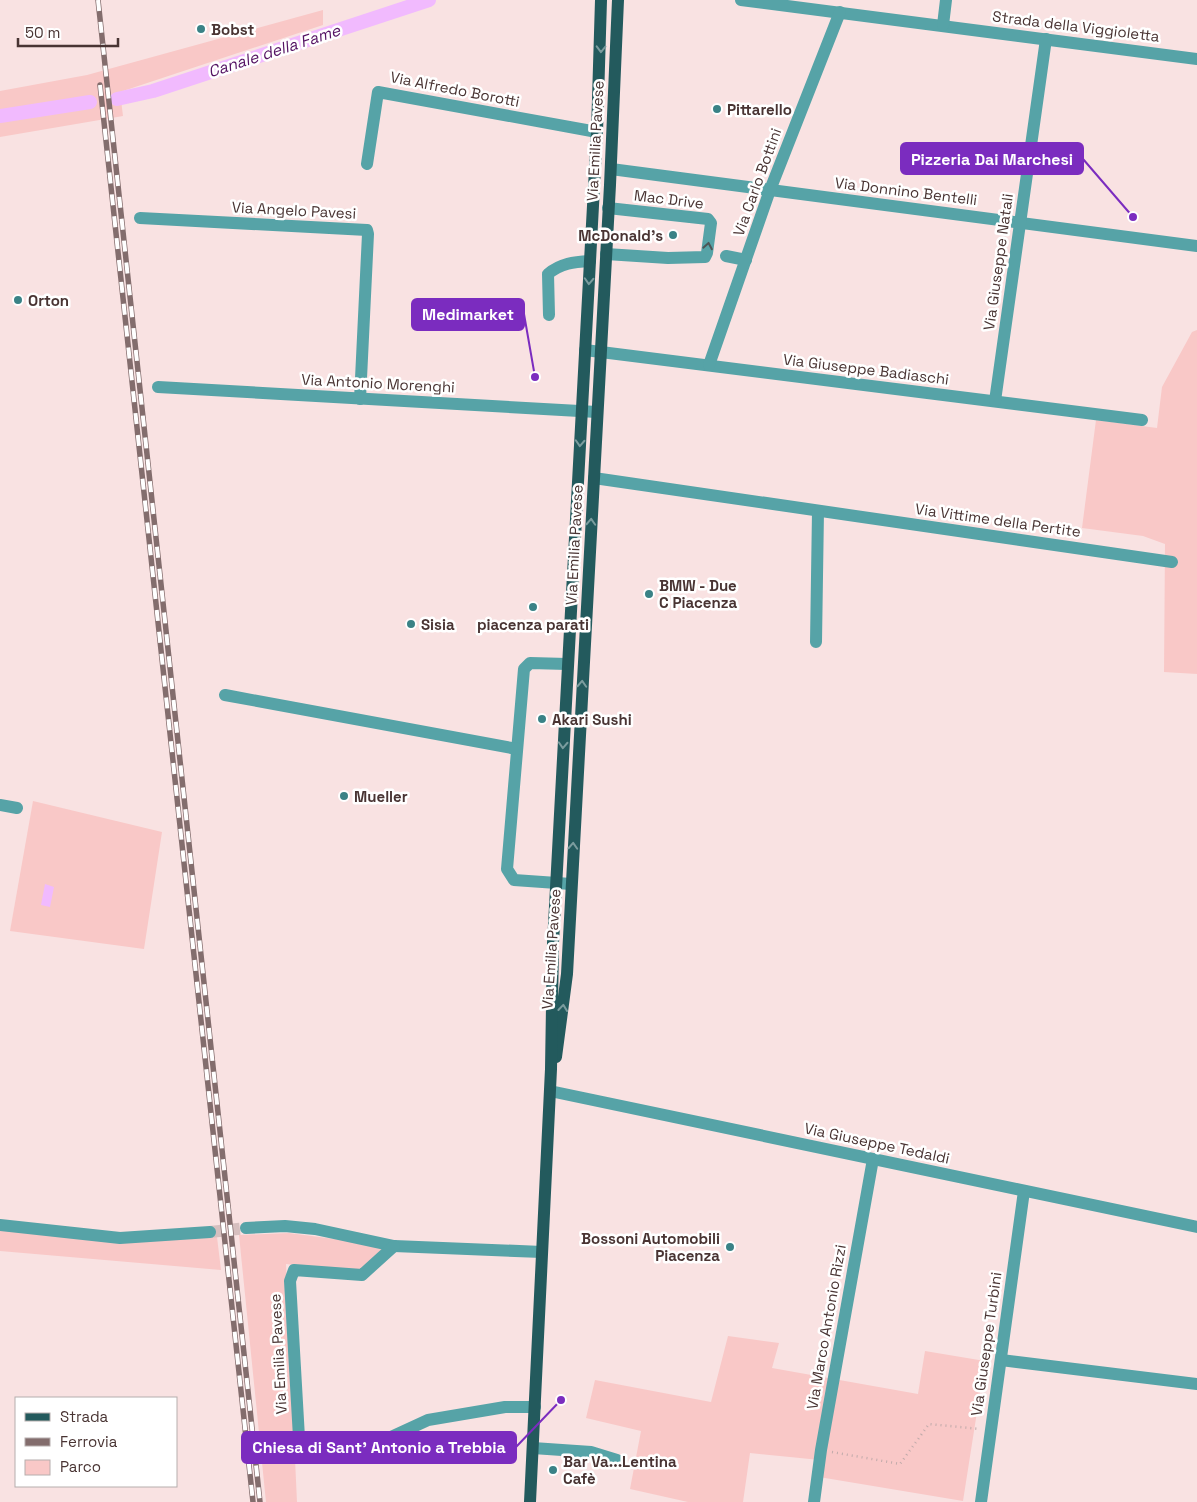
<svg xmlns="http://www.w3.org/2000/svg" width="1197" height="1502" viewBox="0 0 1197 1502" font-family="'Space Grotesk',sans-serif">
	<rect width="100%" height="100%" fill="#f9e2e2"/>
	<g fill="#f9c8c7">
		<polygon points="323,10 323,25 120,92 123,116 0,137 0,91 87,75"/>
		<polygon points="1197,330 1197,674 1164,672 1165,544 1143,536 1082,528 1096,420 1157,428 1162,387 1192,332"/>
		<polygon points="33,801 162,832 144,949 10,931"/>
		<polygon points="0,1230 120,1243 217,1237 221,1270 0,1251"/>
		<polygon points="289,1233 395,1247 363,1273 286,1264 297,1502 266,1502 239,1235"/>
		<polygon points="728,1336 779,1343 772,1368 918,1394 925,1351 985,1361 963,1501 819,1477 820,1460 750,1453 743,1502 688,1502 630,1489 641,1431 586,1418 595,1380 711,1402"/>
	</g>
	<polygon fill="#f1bafe" points="45,884 54,887 50,907 41,905"/>
	<g fill="none" stroke-linecap="round" stroke-linejoin="round">
		<g stroke="#f1bafe" stroke-width="14">
			<polyline points="117,99 153,91 429,0"/>
			<polyline points="0,116 90,102"/>
		</g>
		<polyline stroke="#d6bfbf" stroke-width="12" stroke-dasharray="12 6" stroke-linecap="butt" points="210,1232 246,1228"/>
		<polyline stroke="#c0aaaa" stroke-width="2.5" stroke-dasharray="1 4" stroke-linecap="butt" points="832,1452 900,1464 929,1424 980,1429"/>
		<g stroke="#56a3a7" stroke-width="12">
			<polyline points="741,0 1197,59"/>
			<polyline points="943,25 946,0"/>
			<polyline points="367,164 378,92 597,132"/>
			<polyline points="611,169 1197,246"/>
			<polyline points="140,218 367,230 368,234 360,399"/>
			<polyline points="606,254 668,258 705,257 707,253 711,223 708,219 608,208"/>
			<polyline points="726,256 746,260"/>
			<path d="M549,315L548,274C561,263 574,262 590,261"/>
			<polyline points="585,350 1142,420"/>
			<polyline points="709,365 770,190 840,12"/>
			<polyline points="158,387 597,412"/>
			<polyline points="995,401 1046,39"/>
			<polyline points="594,478 1172,562"/>
			<polyline points="816,642 818,511"/>
			<polyline points="567,664 530,663 524,669 507,869 514,880 571,884"/>
			<polyline points="225,695 517,749"/>
			<polyline points="0,805 17,808"/>
			<polyline points="550,1091 1197,1227"/>
			<polyline points="0,1225 120,1238 210,1232"/>
			<polyline points="246,1228 285,1226 315,1229 394,1246 542,1252"/>
			<polyline points="394,1246 362,1275 294,1270 290,1281 300,1455 365,1449 428,1420 505,1407 535,1407"/>
			<polyline points="1001,1360 1197,1384"/>
			<polyline points="533,1448 591,1452 617,1460"/>
			<polyline points="814,1502 821,1450 873,1159"/>
			<polyline points="981,1502 1024,1191"/>
		</g>
		<g stroke="#235a5d" stroke-width="12">
			<polyline points="556,1057 567,974 610,185 618,0"/>
			<polyline points="530,1502 551,1069 553,943 597,132 601,0"/>
		</g>
		<defs>
			<g id="rail">
				<polyline points="98,0 260,1502"/>
				<polyline points="100,85 253,1502"/>
			</g>
		</defs>
		<use href="#rail" stroke="#836d6d" stroke-width="5.5"/>
		<use href="#rail" stroke="#fff" stroke-width="4" stroke-dasharray="11" stroke-linecap="butt"/>
	</g>
	<defs><path id="oneway-chevron" d="M-2-3.5L2.5 0L-2 3.5" fill="none" stroke-width="1.6" stroke-linecap="round" stroke-linejoin="round" transform="scale(1.25)"/></defs>
	<g stroke="#7b9c9e">
		<use href="#oneway-chevron" transform="translate(601 49) rotate(91)"/>
		<use href="#oneway-chevron" transform="translate(589 281) rotate(93)"/>
		<use href="#oneway-chevron" transform="translate(580 443) rotate(93)"/>
		<use href="#oneway-chevron" transform="translate(591 522) rotate(-87)"/>
		<use href="#oneway-chevron" transform="translate(582 684) rotate(-87)"/>
		<use href="#oneway-chevron" transform="translate(563 745) rotate(93)"/>
		<use href="#oneway-chevron" transform="translate(573 846) rotate(-87)"/>
		<use href="#oneway-chevron" transform="translate(563 1008) rotate(-84)"/>
	</g>
	<use stroke="#4d5556" href="#oneway-chevron" transform="translate(708 246) rotate(-80)"/>
	<g fill="#3a8286" stroke="#fff" stroke-width="2">
		<circle cx="201" cy="29" r="5"/>
		<circle cx="717" cy="109" r="5"/>
		<circle cx="673" cy="235" r="5"/>
		<circle cx="18" cy="300" r="5"/>
		<circle cx="649" cy="594" r="5"/>
		<circle cx="533" cy="607" r="5"/>
		<circle cx="411" cy="624" r="5"/>
		<circle cx="542" cy="719" r="5"/>
		<circle cx="344" cy="796" r="5"/>
		<circle cx="730" cy="1247" r="5"/>
		<circle cx="553" cy="1470" r="5"/>
	</g>
	<g text-anchor="middle" dominant-baseline="central" stroke-width="5" stroke-linejoin="round" paint-order="stroke">
		<g font-size="15" fill="#493433" stroke="#fff">
			<text transform="translate(1076 26) rotate(7)">Strada della Viggioletta</text>
			<text transform="translate(455 89) rotate(11)">Via Alfredo Borotti</text>
			<text transform="translate(595 141) rotate(-87)">Via Emilia Pavese</text>
			<text transform="translate(757 182) rotate(-70)">Via Carlo Bottini</text>
			<text transform="translate(906 191) rotate(7)">Via Donnino Bentelli</text>
			<text transform="translate(669 199) rotate(7)">Mac Drive</text>
			<text transform="translate(294 210) rotate(3)">Via Angelo Pavesi</text>
			<text transform="translate(998 262) rotate(-82)">Via Giuseppe Natali</text>
			<text transform="translate(866 369) rotate(7)">Via Giuseppe Badiaschi</text>
			<text transform="translate(378 383) rotate(3)">Via Antonio Morenghi</text>
			<text transform="translate(998 520) rotate(8)">Via Vittime della Pertite</text>
			<text transform="translate(574 545) rotate(-87)">Via Emilia Pavese</text>
			<text transform="translate(551 949) rotate(-86)">Via Emilia Pavese</text>
			<text transform="translate(877 1143) rotate(12)">Via Giuseppe Tedaldi</text>
			<text transform="translate(826 1327) rotate(-80)">Via Marco Antonio Rizzi</text>
			<text transform="translate(986 1344) rotate(-82)">Via Giuseppe Turbini</text>
			<text transform="translate(278 1354) rotate(-93)">Via Emilia Pavese</text>
		</g>
		<g font-size="15" font-weight="bold" fill="#493433" stroke="#fff" text-anchor="start">
			<text x="211" y="29">Bobst</text>
			<text x="727" y="109">Pittarello</text>
			<text x="663" y="235" text-anchor="end">McDonald's</text>
			<text x="28" y="300">Orton</text>
			<text x="659" y="585">BMW - Due<tspan x="659" dy="17">C Piacenza</tspan></text>
			<text x="421" y="624">Sisia</text>
			<text x="533" y="624" text-anchor="middle">piacenza parati</text>
			<text x="552" y="719">Akari Sushi</text>
			<text x="354" y="796">Mueller</text>
			<text x="720" y="1238" text-anchor="end">Bossoni Automobili<tspan x="720" dy="17">Piacenza</tspan></text>
			<text x="563" y="1461">Bar Va...Lentina<tspan x="563" dy="17">Cafè</tspan></text>
		</g>
		<g font-size="16" font-style="italic" fill="#541263" stroke="#fff">
			<text transform="translate(274 51) rotate(-18)">Canale della Fame</text>
		</g>
	</g>
	<path fill="none" stroke="#7b2cbf" stroke-width="2" d="M1133 217L1083 159M535 377L524 314M561 1400L516 1447"/>
	<g fill="#7b2cbf" stroke="#fff" stroke-width="2">
		<circle cx="1133" cy="217" r="5"/>
		<circle cx="535" cy="377" r="5"/>
		<circle cx="561" cy="1400" r="5"/>
	</g>
	<g fill="#7b2cbf" stroke="#7b2cbf" stroke-width="2">
		<rect x="901" y="143" width="182" height="31" rx="5"/>
		<rect x="412" y="299" width="112" height="31" rx="5"/>
		<rect x="242" y="1432" width="274" height="31" rx="5"/>
	</g>
	<g font-size="16" text-anchor="middle" font-weight="bold" fill="#fff">
		<text x="992" y="165">Pizzeria Dai Marchesi</text>
		<text x="468" y="320">Medimarket</text>
		<text x="379" y="1453">Chiesa di Sant' Antonio a Trebbia</text>
	</g>
	<rect x="15" y="1397" width="162" height="90" fill="#ffffff" stroke="#b6aead"/>
	<rect x="25" y="1413" width="25" height="8" fill="#235a5d" stroke="#b6aead"/>
	<text x="60" y="1422" font-size="15" fill="#493433">Strada</text>
	<rect x="25" y="1438" width="25" height="8" fill="#836d6d" stroke="#b6aead"/>
	<text x="60" y="1447" font-size="15" fill="#493433">Ferrovia</text>
	<rect x="25" y="1460" width="25" height="15" fill="#f9c8c7" stroke="#b6aead"/>
	<text x="60" y="1472" font-size="15" fill="#493433">Parco</text>
	<path d="M18 38v8h100v-8" fill="none" stroke="#493433" stroke-width="2.5"/>
	<text x="25" y="38" font-size="15" fill="#493433" stroke="#ffffff" stroke-width="4" paint-order="stroke">50 m</text>
</svg>
